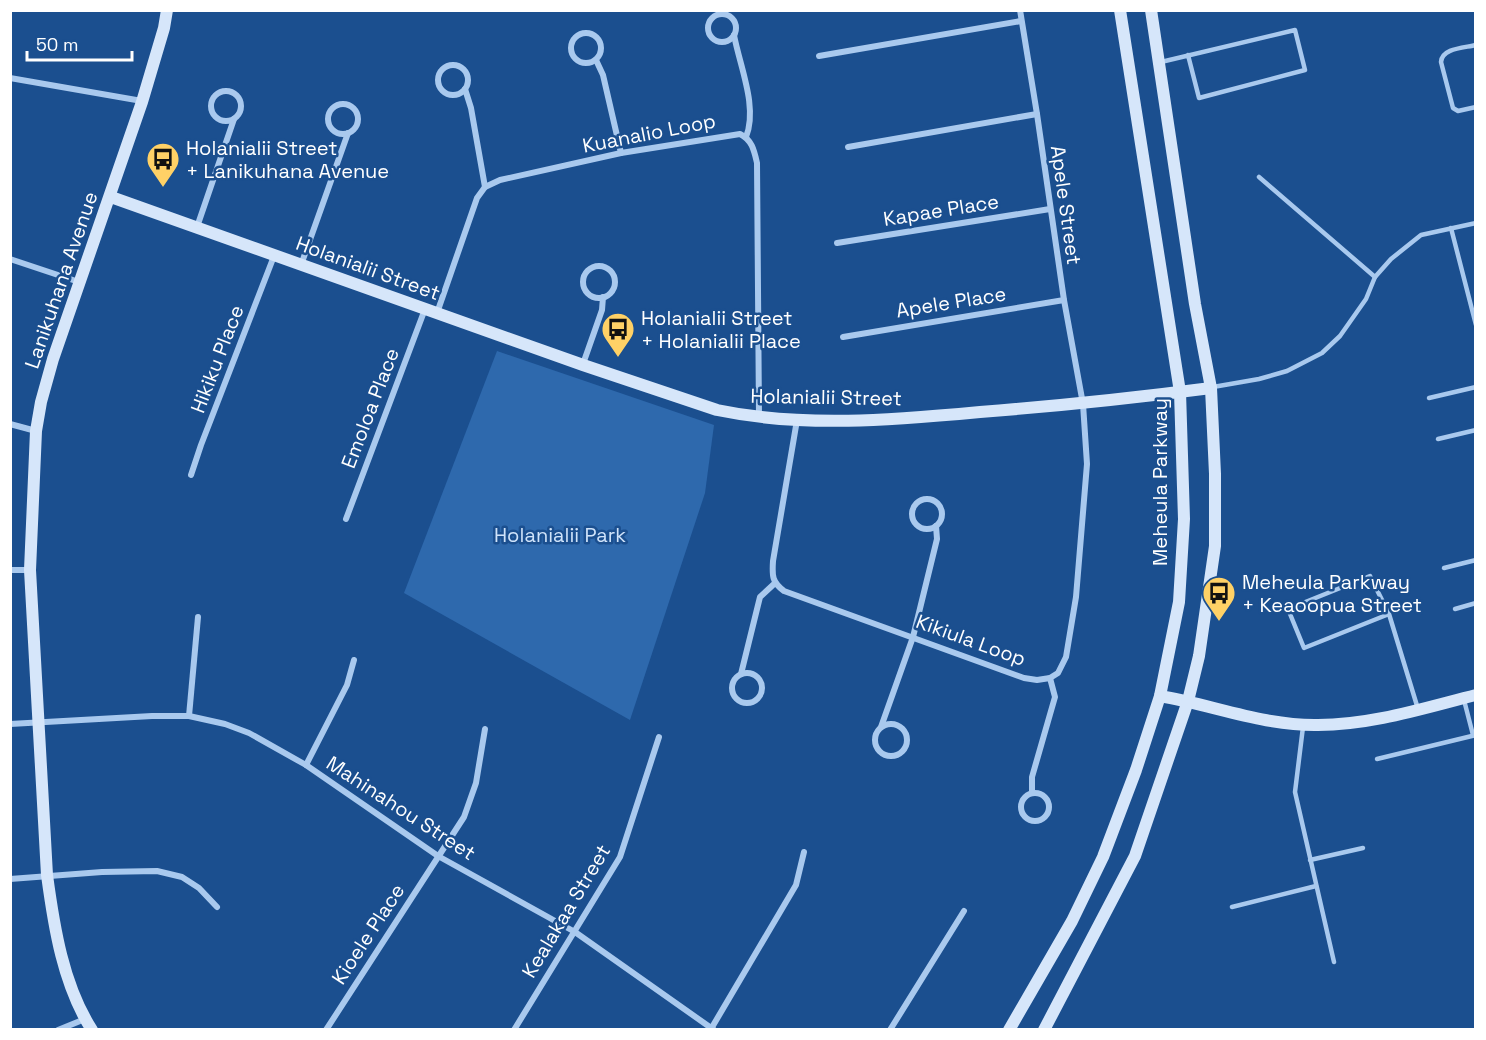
<svg xmlns="http://www.w3.org/2000/svg" width="1486" height="1040" viewBox="0 0 1486 1040" font-family="'Space Grotesk',sans-serif">
	<rect width="100%" height="100%" fill="#1b4f8f"/>
	<polygon fill="#2e69ad" points="497,351 714,425 705,493 630,720 404,593"/>
	<g fill="none" stroke-linecap="round" stroke-linejoin="round">
		<g stroke="#a9c9ee" stroke-width="4.5">
			<path d="M1476,45C1464,48 1442,48 1441,62L1453,108L1458,111L1476,107"/>
			<polyline points="1161,62 1295,30 1305,70 1199,98 1188,55"/>
			<polyline points="1259,177 1375,277"/>
			<polyline points="1451,228 1476,325"/>
			<polyline points="1213,387 1259,379 1287,371 1322,353 1340,336 1366,299 1375,277 1391,259 1421,235 1476,223"/>
			<polyline points="1429,398 1476,387"/>
			<polyline points="1438,439 1476,430"/>
			<polyline points="1444,568 1476,560"/>
			<polyline points="1455,609 1476,603"/>
			<polyline points="1389,614 1304,648 1288,609 1370,576 1389,614 1418,709"/>
			<polyline points="1464,700 1473,735"/>
			<polyline points="1303,727 1295,792 1334,962"/>
			<polyline points="1377,759 1476,735"/>
			<polyline points="1310,860 1363,848"/>
			<polyline points="1232,907 1316,886"/>
		</g>
		<g stroke="#a9c9ee" stroke-width="6">
			<circle cx="722" cy="28" r="14"/>
			<circle cx="586" cy="48" r="15"/>
			<path d="M734,35C740,67 758,107 746,137"/>
			<polyline points="819,56 1021,21"/>
			<polyline points="596,60 603,75 621,153"/>
			<circle cx="453" cy="80" r="15"/>
			<polyline points="10,78 142,101"/>
			<polyline points="465,89 471,108 485,187"/>
			<circle cx="226" cy="106" r="15"/>
			<circle cx="343" cy="119" r="15"/>
			<polyline points="848,147 1037,114"/>
			<polyline points="197,227 234,119"/>
			<polyline points="837,243 1050,209"/>
			<polyline points="10,259 79,282"/>
			<polyline points="301,265 348,133"/>
			<circle cx="599" cy="282" r="16"/>
			<path d="M437,313L477,198L485,187L500,180L621,153L740,134C752,140 754,150 757,163L759,417"/>
			<polyline points="843,337 1064,300"/>
			<polyline points="583,364 602,310 603,297"/>
			<path d="M797,420L773,561C772,576 772,582 784,591L1024,678L1037,680L1050,678L1058,673L1066,657L1076,597L1087,464L1083,404L1064,300L1037,114L1020,10"/>
			<polyline points="10,424 36,431"/>
			<polyline points="191,475 201,445 274,256"/>
			<circle cx="927" cy="514" r="15"/>
			<polyline points="346,519 425,309"/>
			<polyline points="10,570 29,570"/>
			<circle cx="747" cy="688" r="15"/>
			<polyline points="741,674 760,597 774,584"/>
			<polyline points="189,716 198,617"/>
			<polyline points="10,724 152,716 189,716 225,724 249,733 306,765 438,856 575,932 714,1030"/>
			<circle cx="891" cy="740" r="16"/>
			<polyline points="881,727 913,637 937,539 936,526"/>
			<polyline points="306,765 347,685 354,660"/>
			<polyline points="1032,793 1032,777 1055,697 1050,678"/>
			<circle cx="1035" cy="807" r="14"/>
			<polyline points="10,879 102,872 157,871 182,877 199,888 217,907"/>
			<polyline points="711,1029 796,885 804,852"/>
			<polyline points="58,1030 85,1019"/>
			<polyline points="326,1030 464,817 476,783 485,729"/>
			<polyline points="514,1030 620,857 659,737"/>
			<polyline points="890,1030 964,911"/>
		</g>
		<g stroke="#d6e6fa" stroke-width="12">
			<path d="M111,197L583,365L717,410C803,428 893,420 980,412C1057,406 1134,398 1211,388"/>
			<path d="M1160,696C1213,705 1264,726 1318,725C1372,725 1424,708 1476,695"/>
			<path d="M92,1030C63,985 54,927 47,875L30,570L36,431L41,402L53,359L142,102L164,28L167,10"/>
			<polyline points="1009,1030 1072,921 1103,857 1136,770 1160,696 1179,602 1184,519 1180,392 1120,10"/>
			<polyline points="1044,1030 1135,856 1188,701 1199,656 1215,546 1215,474 1211,388 1195,304 1151,10"/>
		</g>
	</g>
	<defs>
		<symbol id="bus-pin" viewBox="-11 -11 22 30"><path d="M0 17L-7.5 6A9.5 9.5 0 1 1 7.5 6Z" fill="#ffd166" stroke="#1b4f8f"/><path d="M-5-6H5V4H4V6H2V4H-2V6H-4V4H-5ZM-3.5-4V0h7V-4ZM-3.5 1.2v1.5H-2V1.2ZM2 1.2v1.5H3.5V1.2Z" fill="#111"/></symbol>
	</defs>
	<g fill-rule="evenodd">
		<use href="#bus-pin" x="144" y="140" width="38" height="52"/>
		<use href="#bus-pin" x="599" y="310" width="38" height="52"/>
		<use href="#bus-pin" x="1200" y="574" width="38" height="52"/>
	</g>
	<g text-anchor="middle" dominant-baseline="central" stroke-width="5" stroke-linejoin="round" paint-order="stroke">
		<g font-size="20" fill="#fff" stroke="#1b4f8f">
			<text transform="translate(649 133) rotate(-11)">Kuanalio Loop</text>
			<text transform="translate(1066 205) rotate(82)">Apele Street</text>
			<text transform="translate(941 210) rotate(-9)">Kapae Place</text>
			<text transform="translate(368 268) rotate(20)">Holanialii Street</text>
			<text transform="translate(61 280) rotate(-71)">Lanikuhana Avenue</text>
			<text transform="translate(951 302) rotate(-9)">Apele Place</text>
			<text transform="translate(217 359) rotate(-69)">Hikiku Place</text>
			<text transform="translate(826 397) rotate(1)">Holanialii Street</text>
			<text transform="translate(370 408) rotate(-69)">Emoloa Place</text>
			<text transform="translate(1160 482) rotate(-90)">Meheula Parkway</text>
			<text transform="translate(971 640) rotate(20)">Kikiula Loop</text>
			<text transform="translate(401 808) rotate(33)">Mahinahou Street</text>
			<text transform="translate(566 911) rotate(-59)">Kealakaa Street</text>
			<text transform="translate(368 934) rotate(-57)">Kioele Place</text>
		</g>
		<g font-size="20" fill="#fff" stroke="#1b4f8f" text-anchor="start">
			<text x="186" y="148">Holanialii Street<tspan x="186" dy="23">+ Lanikuhana Avenue</tspan></text>
			<text x="641" y="318">Holanialii Street<tspan x="641" dy="23">+ Holanialii Place</tspan></text>
			<text x="1242" y="582">Meheula Parkway<tspan x="1242" dy="23">+ Keaoopua Street</tspan></text>
		</g>
		<g font-size="20" fill="#cfe3fa" stroke="#1b4f8f">
			<text x="560" y="535">Holanialii Park</text>
		</g>
	</g>
	<rect width="1486" height="1040" fill="none" stroke="#ffffff" stroke-width="24"/>
	<path d="M27 51v9h105v-9" fill="none" stroke="#ffffff" stroke-width="3"/>
	<text x="36" y="51" font-size="18" fill="#ffffff" stroke="#1b4f8f" stroke-width="4.5" paint-order="stroke">50 m</text>
</svg>
